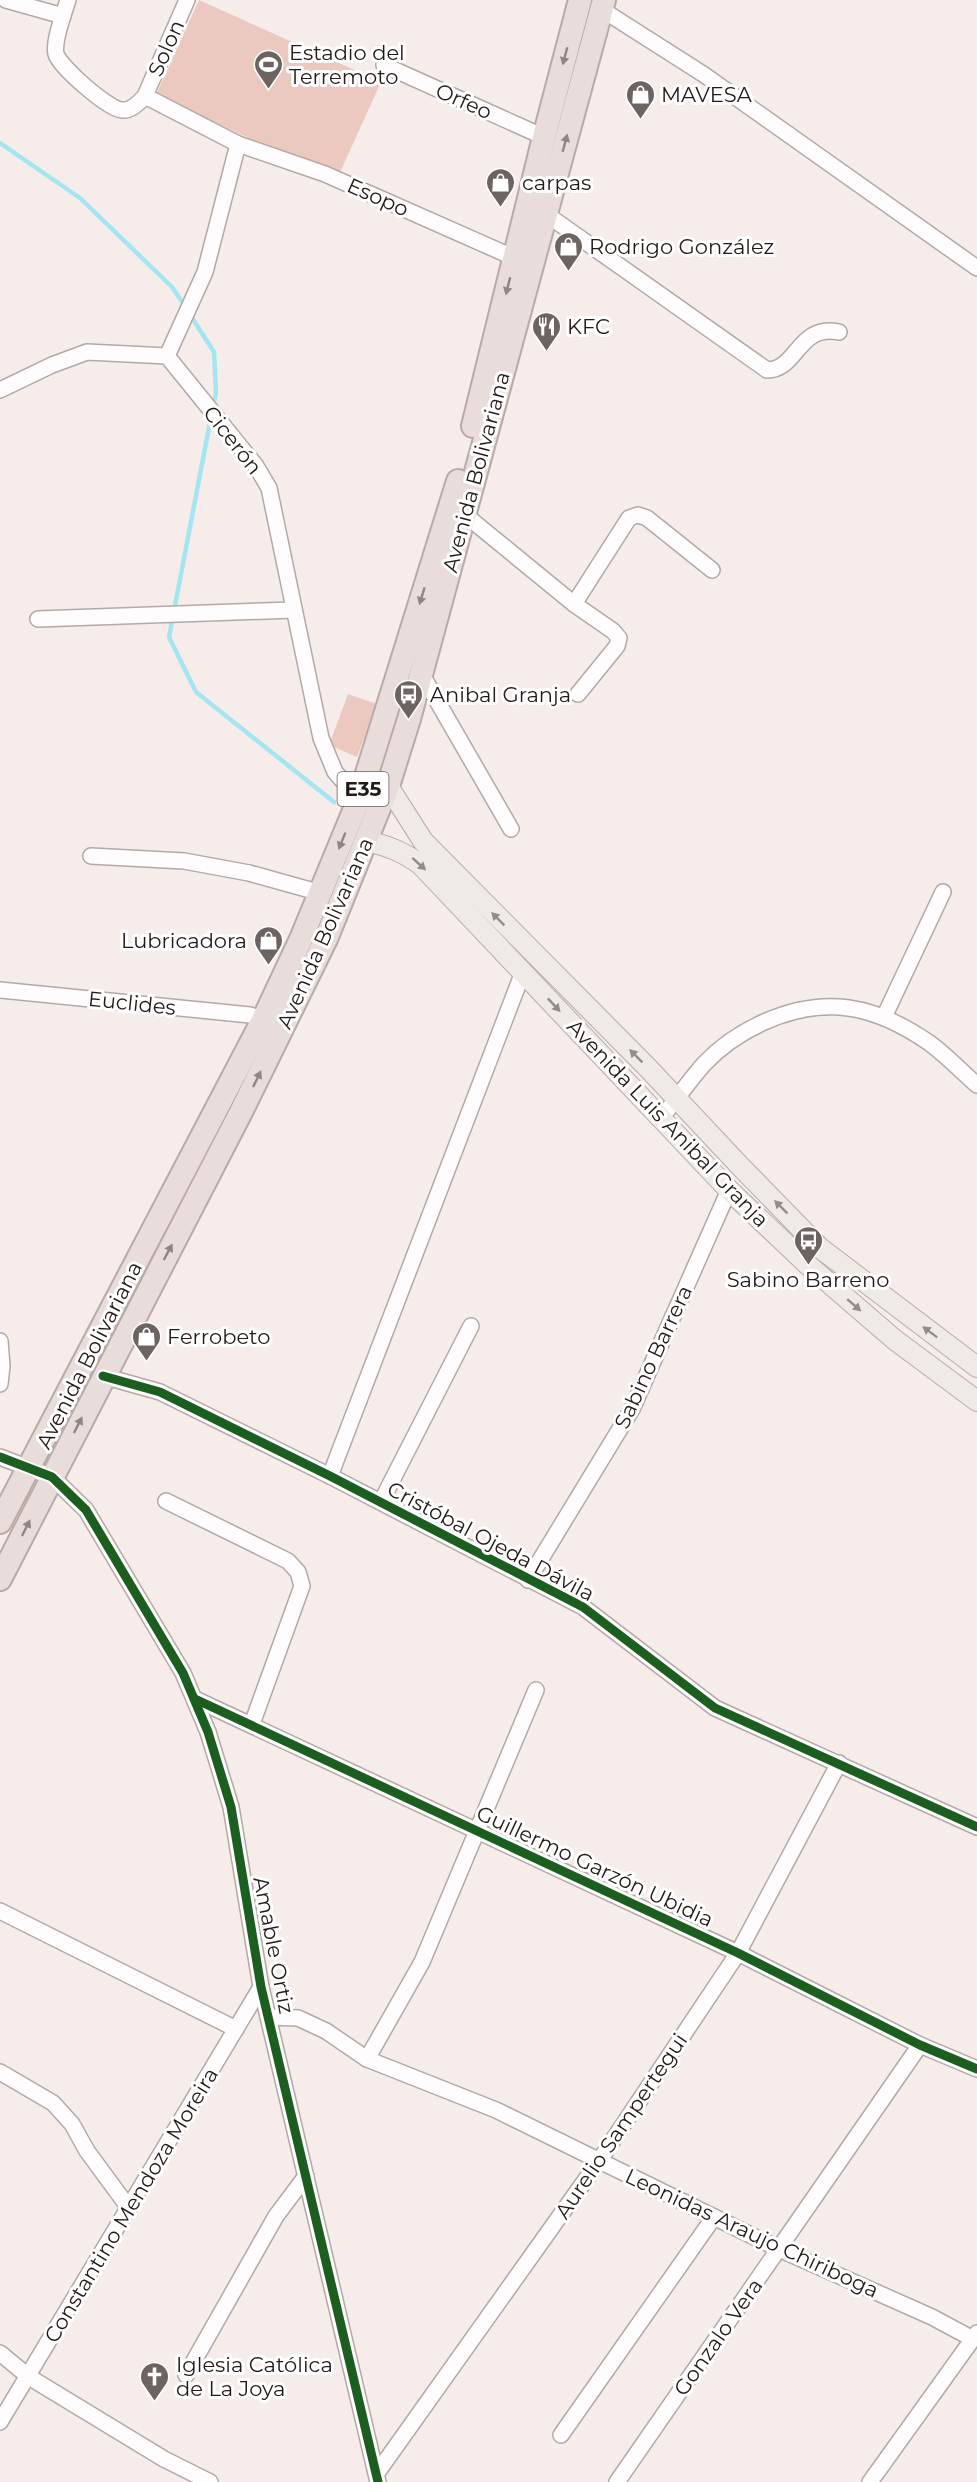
<svg xmlns="http://www.w3.org/2000/svg" width="977" height="2482" viewBox="0 0 977 2482" font-family="Montserrat,sans-serif">
	<rect width="100%" height="100%" fill="#f6edea"/>
	<g fill="#ecc9c0">
		<polygon points="199,0 381,82 337,179 156,95"/>
		<polygon points="348,694 377,704 357,757 329,745"/>
	</g>
	<g fill="none" stroke-linecap="round" stroke-linejoin="round">
		<g stroke="#a3e5f0" stroke-width="4.5">
			<polyline points="0,143 80,198 172,287 185,306"/>
			<polyline points="189,313 214,352 216,393 213,406"/>
			<polyline points="211,417 169,637 196,692 334,802"/>
		</g>
		<defs>
			<g id="minor">
				<polyline points="6,0 63,16"/>
				<path d="M68,0C64,13 53,41 56,54C60,67 108,109 122,110C131,111 139,103 145,96L187,0"/>
				<polyline points="601,9 703,74 977,268"/>
				<polyline points="384,65 544,137"/>
				<polyline points="145,96 238,144 325,174 515,258"/>
				<path d="M546,214L767,370C798,370 797,324 839,332"/>
				<polyline points="167,356 205,272 238,144"/>
				<polyline points="0,390 52,365 87,352 167,356 256,466 269,488 321,738 335,772 359,799"/>
				<polyline points="464,514 574,604 613,631 619,638 617,646 578,694"/>
				<polyline points="574,604 629,518 638,515 647,518 712,570"/>
				<polyline points="38,619 293,610"/>
				<polyline points="421,673 511,829"/>
				<polyline points="91,856 184,861 249,873 321,893"/>
				<polyline points="0,990 250,1015 263,1020"/>
				<polyline points="884,1017 943,892"/>
				<path d="M661,1118C676,1100 689,1081 704,1064C721,1046 742,1032 764,1022C825,995 874,1005 928,1042C945,1054 961,1071 977,1085"/>
				<polyline points="0,1341 2,1366 0,1384"/>
				<polyline points="103,1376 160,1392 330,1476 583,1607 715,1708 977,1827"/>
				<polyline points="0,1457 52,1477 86,1510 183,1673 208,1732 231,1807 261,1987 378,2482"/>
				<polyline points="330,1476 523,972"/>
				<polyline points="166,1501 288,1561 298,1572 302,1586 252,1724"/>
				<polyline points="381,1502 471,1326"/>
				<polyline points="528,1580 632,1409 729,1190"/>
				<polyline points="195,1699 738,1953 920,2045 977,2069"/>
				<polyline points="0,1911 236,2029"/>
				<polyline points="268,2017 298,2018 326,2031 367,2059 496,2110 779,2249 932,2317 973,2339"/>
				<polyline points="367,2059 422,1962 536,1690"/>
				<polyline points="0,2072 53,2103 72,2124 87,2151 129,2208"/>
				<polyline points="0,2353 29,2377 164,2459 210,2482"/>
				<polyline points="186,2375 276,2216 306,2176"/>
				<polyline points="0,2422 261,1987"/>
				<polyline points="561,2435 714,2217"/>
				<polyline points="377,2473 599,2161 738,1953 839,1763"/>
				<polyline points="617,2482 920,2045"/>
				<polyline points="870,2482 977,2333"/>
			</g>
			<g id="major">
				<polyline points="388,786 423,841 648,1068 740,1166 820,1248 977,1367"/>
				<path d="M367,841C388,846 404,852 421,865L729,1190L808,1265L895,1340L977,1401"/>
			</g>
			<g id="highway">
				<polyline points="473,426 544,137 580,0"/>
				<polyline points="0,1522 263,1020 301,939 359,799 458,481"/>
				<polyline points="0,1579 242,1110 326,939 388,786 409,719 604,0"/>
			</g>
		</defs>
		<use href="#minor" stroke="#b2a9a6" stroke-width="18"/>
		<use href="#major" stroke="#b9aaa6" stroke-width="22"/>
		<use href="#highway" stroke="#b9aaa6" stroke-width="26"/>
		<use href="#minor" stroke="#fefcfc" stroke-width="15"/>
		<use href="#major" stroke="#f0eae7" stroke-width="20"/>
		<use href="#highway" stroke="#e8ddda" stroke-width="22"/>
		<defs>
			<g id="cycleway">
				<polyline points="103,1376 160,1392 330,1476 583,1607 715,1708 977,1827"/>
				<polyline points="0,1457 52,1477 86,1510 183,1673 208,1732 231,1807 261,1987 378,2482"/>
				<polyline points="195,1699 738,1953 920,2045 977,2069"/>
			</g>
		</defs>
		<use href="#cycleway" stroke="#fff" stroke-width="13"/>
		<use href="#cycleway" stroke="#1b5e20" stroke-width="9"/>
	</g>
	<defs><path id="oneway-solid" d="M-6-.8H1V-3.2L6.5 0L1 3.2V.8H-6Z" transform="scale(1.5)"/></defs>
	<g fill="#8f8582">
		<use href="#oneway-solid" transform="translate(565 56) rotate(105)"/>
		<use href="#oneway-solid" transform="translate(565 143) rotate(-75)"/>
		<use href="#oneway-solid" transform="translate(508 286) rotate(104)"/>
		<use href="#oneway-solid" transform="translate(422 596) rotate(107)"/>
		<use href="#oneway-solid" transform="translate(342 841) rotate(112)"/>
		<use href="#oneway-solid" transform="translate(257 1079) rotate(-64)"/>
		<use href="#oneway-solid" transform="translate(168 1252) rotate(-62)"/>
		<use href="#oneway-solid" transform="translate(78 1425) rotate(-63)"/>
		<use href="#oneway-solid" transform="translate(26 1528) rotate(-63)"/>
	</g>
	<g fill="#948c89">
		<use href="#oneway-solid" transform="translate(419 864) rotate(42)"/>
		<use href="#oneway-solid" transform="translate(498 919) rotate(-135)"/>
		<use href="#oneway-solid" transform="translate(554 1005) rotate(47)"/>
		<use href="#oneway-solid" transform="translate(636 1056) rotate(-135)"/>
		<use href="#oneway-solid" transform="translate(781 1207) rotate(-135)"/>
		<use href="#oneway-solid" transform="translate(854 1305) rotate(41)"/>
		<use href="#oneway-solid" transform="translate(930 1332) rotate(-143)"/>
	</g>
	<defs>
		<symbol id="stadium-pin" viewBox="-11 -11 22 30"><path d="M0 17L-7.5 6A9.5 9.5 0 1 1 7.5 6Z" fill="#6d6360" stroke="#fff"/><path d="M0-5a6.5 5 0 1 0 0 10a6.5 5 0 1 0 0-10ZM-3.5-1.8h7v3.6h-7Z" fill="#fff"/></symbol>
		<symbol id="shop-pin" viewBox="-11 -11 22 30"><path d="M0 17L-7.5 6A9.5 9.5 0 1 1 7.5 6Z" fill="#6d6360" stroke="#fff"/><path d="M-5-2.5h2.3a2.7 3.5 0 0 1 5.4 0H5L5.5 6h-11ZM-1.5-2.5h3a1.5 2.3 0 0 0-3 0Z" fill="#fff"/></symbol>
		<symbol id="restaurant-pin" viewBox="-11 -11 22 30"><path d="M0 17L-7.5 6A9.5 9.5 0 1 1 7.5 6Z" fill="#6d6360" stroke="#fff"/><path d="M-5-6h1v4h1v-4h1v4h1v-4h1v5L-1.5 .5V6h-2V.5L-5-1ZM5-6V6H3V1.5H1.5Q1.5-4 5-6Z" fill="#fff"/></symbol>
		<symbol id="bus-pin" viewBox="-11 -11 22 30"><path d="M0 17L-7.5 6A9.5 9.5 0 1 1 7.5 6Z" fill="#6d6360" stroke="#fff"/><path d="M-5-6H5V4H4V6H2V4H-2V6H-4V4H-5ZM-3.5-4V0h7V-4ZM-3.5 1.2v1.5H-2V1.2ZM2 1.2v1.5H3.5V1.2Z" fill="#fff"/></symbol>
		<symbol id="church-pin" viewBox="-11 -11 22 30"><path d="M0 17L-7.5 6A9.5 9.5 0 1 1 7.5 6Z" fill="#6d6360" stroke="#fff"/><path d="M-1.2-6h2.4v3.5h3.3v2.4h-3.3V6h-2.4V-.1h-3.3v-2.4h3.3Z" fill="#fff"/></symbol>
	</defs>
	<g fill-rule="evenodd">
		<use href="#stadium-pin" x="252" y="48" width="33" height="45"/>
		<use href="#shop-pin" x="624" y="78" width="33" height="45"/>
		<use href="#shop-pin" x="484" y="166" width="33" height="45"/>
		<use href="#shop-pin" x="552" y="230" width="33" height="45"/>
		<use href="#restaurant-pin" x="530" y="310" width="33" height="45"/>
		<use href="#bus-pin" x="392" y="678" width="33" height="45"/>
		<use href="#shop-pin" x="252" y="924" width="33" height="45"/>
		<use href="#bus-pin" x="792" y="1224" width="33" height="45"/>
		<use href="#shop-pin" x="130" y="1320" width="33" height="45"/>
		<use href="#church-pin" x="138" y="2360" width="33" height="45"/>
	</g>
	<g text-anchor="middle" dominant-baseline="central" stroke-width="6" stroke-linejoin="round" paint-order="stroke">
		<rect fill="#fff" stroke="#655e5c" stroke-width="1.5" x="337.5" y="772" width="51" height="34" rx="4.5"/>
		<g font-size="20" font-weight="bold" fill="#231916">
			<text x="363" y="789">E35</text>
		</g>
		<g font-size="21" fill="#231916" stroke="#fff">
			<text transform="translate(166 48) rotate(-66)">Solon</text>
			<text transform="translate(464 101) rotate(24)">Orfeo</text>
			<text transform="translate(378 197) rotate(24)">Esopo</text>
			<text transform="translate(233 440) rotate(52)">Cicerón</text>
			<text transform="translate(476 472) rotate(-75)">Avenida Bolivariana</text>
			<text transform="translate(325 933) rotate(-66)">Avenida Bolivariana</text>
			<text transform="translate(132 1003) rotate(6)">Euclides</text>
			<text transform="translate(668 1123) rotate(46)">Avenida Luis Anibal Granja</text>
			<text transform="translate(89 1355) rotate(-63)">Avenida Bolivariana</text>
			<text transform="translate(653 1357) rotate(-65)">Sabino Barrera</text>
			<text transform="translate(491 1541) rotate(28)">Cristóbal Ojeda Dávila</text>
			<text transform="translate(595 1866) rotate(25)">Guillermo Garzón Ubidia</text>
			<text transform="translate(274 1945) rotate(79)">Amable Ortiz</text>
			<text transform="translate(621 2126) rotate(-56)">Aurelio Sampertegui</text>
			<text transform="translate(131 2205) rotate(-59)">Constantino Mendoza Moreira</text>
			<text transform="translate(752 2233) rotate(25)">Leonidas Araujo Chiriboga</text>
			<text transform="translate(718 2337) rotate(-55)">Gonzalo Vera</text>
		</g>
		<g font-size="21" fill="#231916" stroke="#fff" text-anchor="start">
			<text x="289" y="52">Estadio del<tspan x="289" dy="24">Terremoto</tspan></text>
			<text x="661" y="94">MAVESA</text>
			<text x="522" y="182">carpas</text>
			<text x="589" y="246">Rodrigo González</text>
			<text x="567" y="326">KFC</text>
			<text x="430" y="694">Anibal Granja</text>
			<text x="247" y="940" text-anchor="end">Lubricadora</text>
			<text x="808" y="1279" text-anchor="middle">Sabino Barreno</text>
			<text x="167" y="1336">Ferrobeto</text>
			<text x="176" y="2364">Iglesia Católica<tspan x="176" dy="24">de La Joya</tspan></text>
		</g>
	</g>
</svg>
